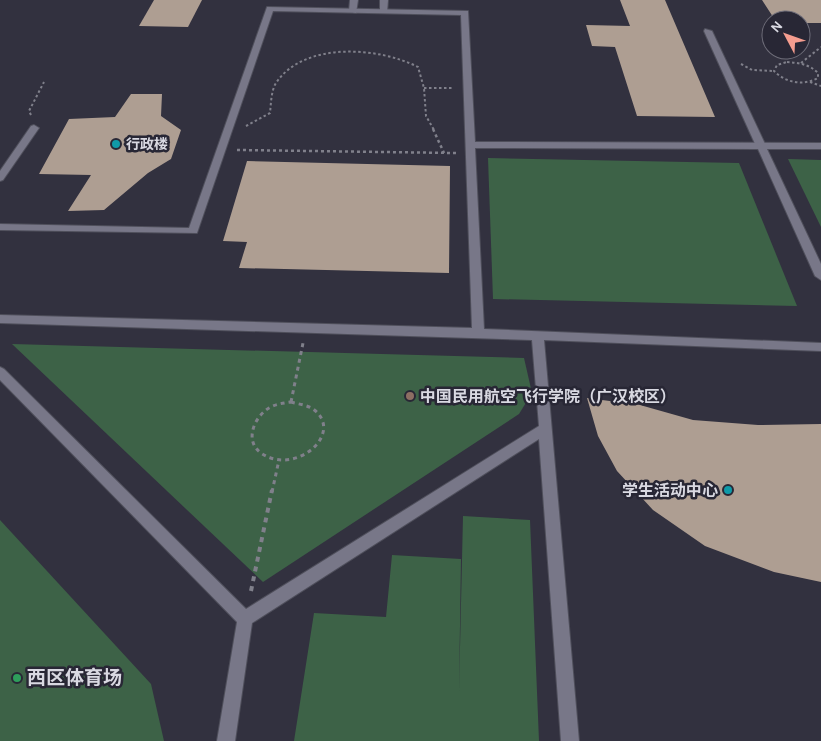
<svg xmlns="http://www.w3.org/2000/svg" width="821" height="741" viewBox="0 0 821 741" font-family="Karla,'Noto Sans SC',sans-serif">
	<rect width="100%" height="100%" fill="#32313f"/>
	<g fill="#3d6247">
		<polygon points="488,158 739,163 797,306 493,299"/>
		<polygon points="788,159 821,160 821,227"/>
		<polygon points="12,344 524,358 532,393 519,414 263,582"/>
		<polygon points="463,516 530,520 539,741 294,741 314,613 386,617 392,555 461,559 459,691"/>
		<polygon points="0,520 151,684 164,741 0,741"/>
	</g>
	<g fill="#ae9e92">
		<polygon points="154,0 202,0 188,27 139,26"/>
		<polygon points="620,0 665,0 715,117 637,116 615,47 592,46 586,25 630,26"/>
		<polygon points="762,0 821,0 821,23 801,23 801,20 775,20"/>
		<polygon points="131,94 162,94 161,116 181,130 171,159 148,173 104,210 68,211 91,175 39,174 69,119 115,117"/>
		<polygon points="247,161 450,166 449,273 239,268 247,242 223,241"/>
		<polygon points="587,398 640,405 693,420 758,425 821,424 821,582 774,572 705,546 653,510 617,471 598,436"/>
	</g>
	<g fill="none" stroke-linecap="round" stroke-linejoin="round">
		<defs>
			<g id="lane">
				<polygon points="350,0 358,0 356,13 349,11"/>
				<polygon points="380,0 388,0 387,13 380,11"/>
				<polygon points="705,29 712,31 766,146 764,148 758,148 756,146 704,31"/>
				<polygon points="34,125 39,128 3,180 0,181 0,171 31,126"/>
			</g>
			<polygon id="street" points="267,7 468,11 475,142 821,143 821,149 767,149 821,264 821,280 815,276 758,149 475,148 484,329 821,343 821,351 544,340 579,741 561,741 539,439 252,623 235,741 217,741 237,622 0,380 0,367 4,369 246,609 539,426 532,340 0,323 0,315 472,328 461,15 273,11 197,233 0,230 0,224 189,228"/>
		</defs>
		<use href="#lane" stroke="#4f4f5b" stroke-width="2"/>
		<use href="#street" stroke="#4f4f5b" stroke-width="2"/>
		<g stroke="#80808b" stroke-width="2" stroke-dasharray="2.5 2.5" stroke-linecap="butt">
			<path d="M787,62C799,63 809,64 818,73V78C803,86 786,83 774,71L777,65Z"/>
			<polyline points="801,63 821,47"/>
			<polyline points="741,64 752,70 774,71"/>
			<polyline points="810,82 821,86"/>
			<polyline points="424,88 454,88"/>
			<polyline points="31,115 29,111 44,82"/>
			<path d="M246,126L270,113C271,104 271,91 276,83C304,41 379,47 418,67L424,88L426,116L434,130"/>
		</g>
		<g stroke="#80808b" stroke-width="2.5" stroke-dasharray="3 3" stroke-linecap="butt">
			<polyline points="433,129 444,153"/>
			<polyline points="237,150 456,153"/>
		</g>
		<g stroke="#80808b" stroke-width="3" stroke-dasharray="4 4" stroke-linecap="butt">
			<path d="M291,402C298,404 307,405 313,409C346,433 295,477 261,453C244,441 254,417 269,408C276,404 283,403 291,402Z"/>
			<polyline points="291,402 303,343"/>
			<polyline points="272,492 279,460"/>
		</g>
		<polyline stroke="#80808b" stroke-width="4" stroke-dasharray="5 5" stroke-linecap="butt" points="251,591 272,490"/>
		<use href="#lane" fill="#787788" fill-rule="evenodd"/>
		<use href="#street" fill="#787788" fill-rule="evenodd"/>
	</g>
	<g fill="#0f9aa8" stroke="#282735" stroke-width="2">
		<circle cx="116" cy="144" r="5"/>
		<circle cx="728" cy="490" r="5"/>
	</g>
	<circle fill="#8d6e63" stroke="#282735" stroke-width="2" cx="410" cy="396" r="5"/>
	<circle fill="#2e9e5b" stroke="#282735" stroke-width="2" cx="17" cy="678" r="5"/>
	<g text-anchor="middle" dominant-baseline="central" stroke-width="5" stroke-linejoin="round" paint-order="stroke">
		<g font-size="14" font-weight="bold" fill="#d9d9e2" stroke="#282735" text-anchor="start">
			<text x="126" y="144">行政楼</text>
		</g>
		<g font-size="16" font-weight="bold" fill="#d9d9e2" stroke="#282735" text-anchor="start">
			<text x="420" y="396">中国民用航空飞行学院（广汉校区）</text>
			<text x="718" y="490" text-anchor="end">学生活动中心</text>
		</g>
		<g font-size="19" font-weight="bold" fill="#d9d9e2" stroke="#282735" text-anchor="start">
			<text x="27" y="678">西区体育场</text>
		</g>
	</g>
	<g transform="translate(786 35) rotate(311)"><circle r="24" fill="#282735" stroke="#6f6e7a"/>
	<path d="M0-4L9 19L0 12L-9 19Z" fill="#f59d8f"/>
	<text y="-8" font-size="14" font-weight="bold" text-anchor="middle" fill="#d9d9e2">N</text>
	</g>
</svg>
